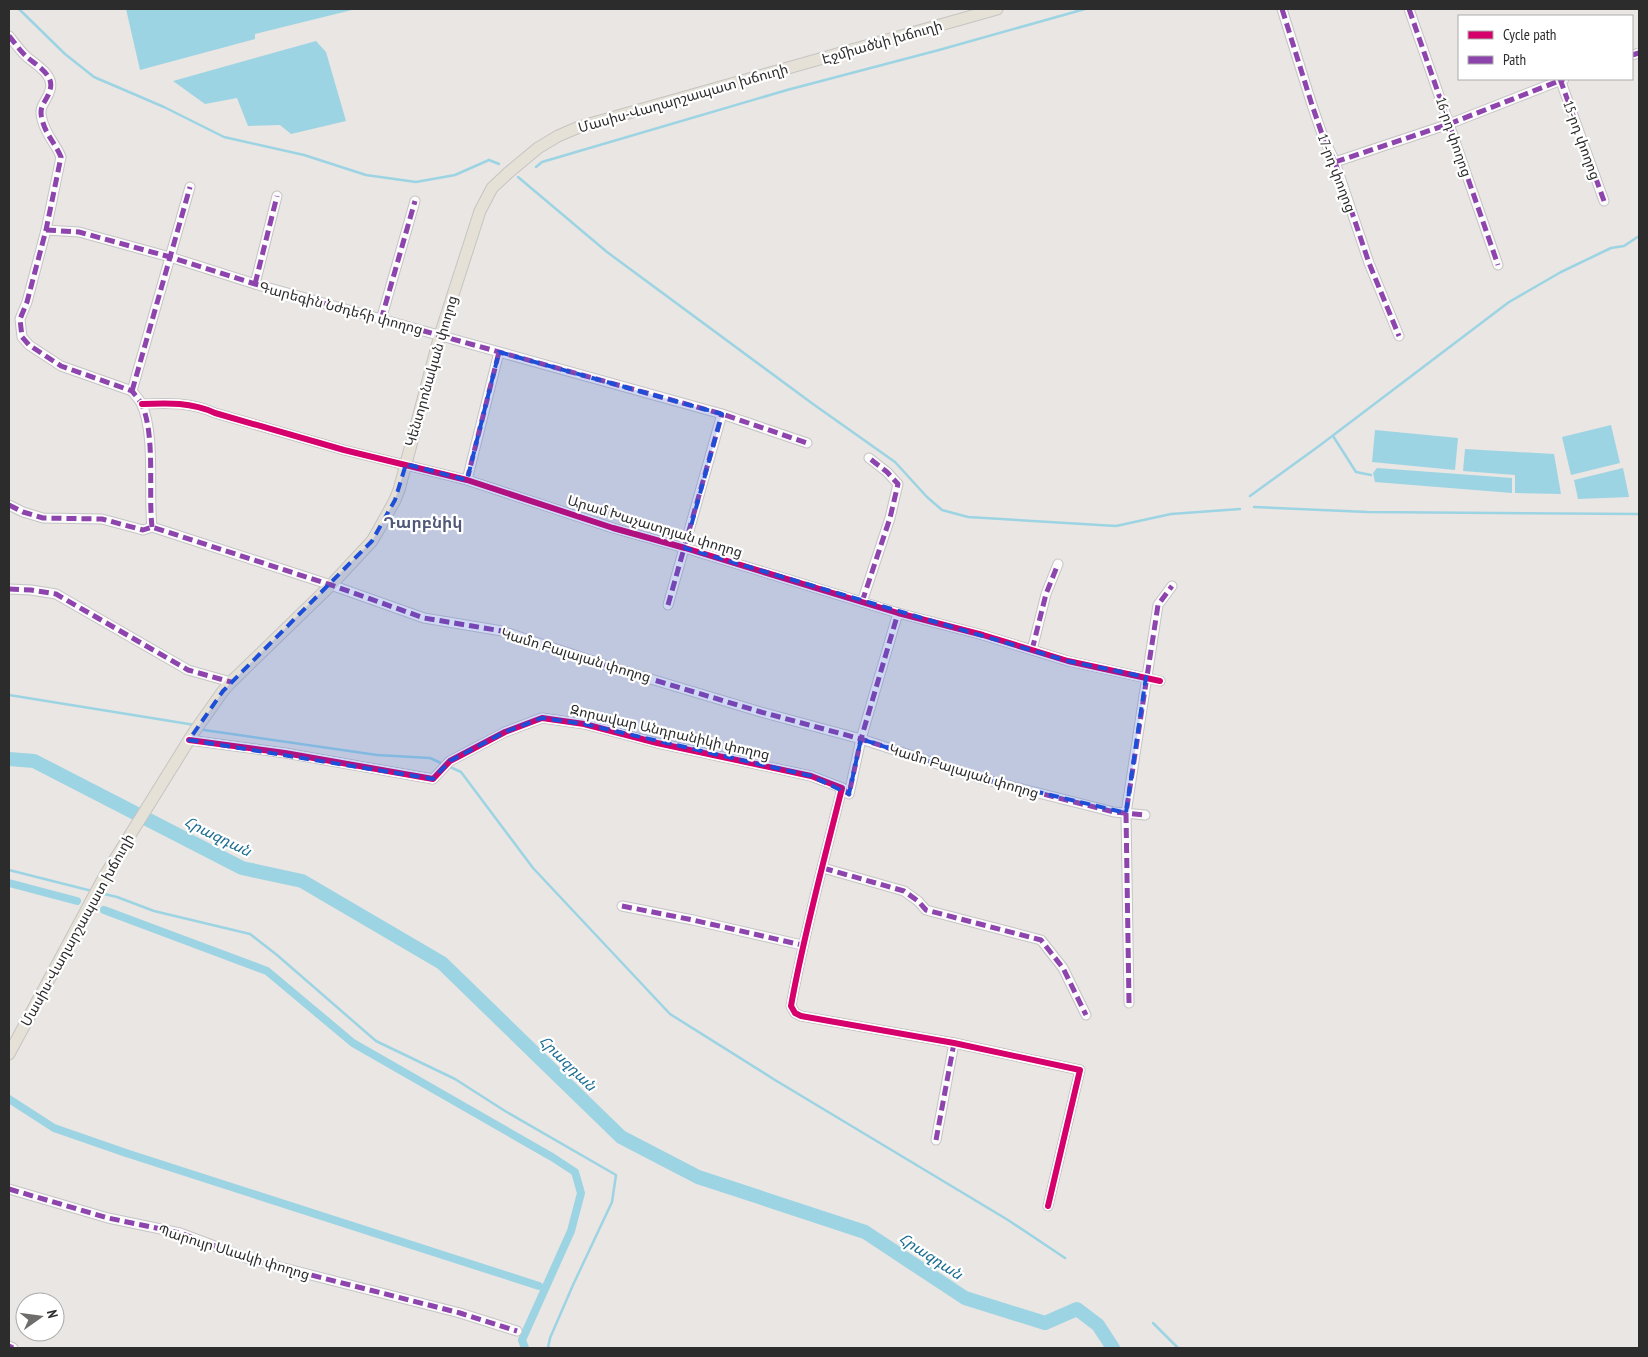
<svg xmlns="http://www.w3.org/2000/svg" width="1648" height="1357" viewBox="0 0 1648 1357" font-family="'PT Sans Narrow','Noto Sans Armenian',sans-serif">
	<rect width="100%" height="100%" fill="#e9e6e3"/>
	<g fill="#9dd4e3">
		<polygon points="126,9 356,9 255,34 255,39 140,70"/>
		<polygon points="316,41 326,52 346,121 291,134 280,125 248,126 237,98 205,104 173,81"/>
		<polygon points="1611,425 1620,463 1571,475 1562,437"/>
		<polygon points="1375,430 1458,438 1455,470 1372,462"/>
		<polygon points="1465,449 1554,454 1561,494 1515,493 1515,475 1463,471"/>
		<polygon points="1377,468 1512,478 1512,493 1375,482 1373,473"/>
		<polygon points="1623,468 1629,497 1578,499 1574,480"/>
	</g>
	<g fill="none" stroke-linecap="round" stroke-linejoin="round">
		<g stroke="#9dd4e3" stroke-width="2.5">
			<polyline points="19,9 65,54 94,77 164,107 224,137 304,155 366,175 416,182 455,175 489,160 499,164"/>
			<polyline points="536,167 542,162 787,90 939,50 1085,9"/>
			<polyline points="518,177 607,252 813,404 895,462 927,497 942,510 968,517 1116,526 1171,514 1240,509"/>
			<polyline points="1333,436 1356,472 1371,475"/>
			<polyline points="1250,496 1319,446 1509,302 1561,272 1611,248 1624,246 1639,236"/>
			<polyline points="1254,507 1367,512 1639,514"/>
			<polyline points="9,695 195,725"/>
			<polyline points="200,728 204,730 377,755 430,758 443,764"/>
			<polyline points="448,766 461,772 533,868 670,1014 775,1080 1008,1220 1065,1258"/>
			<polyline points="9,870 92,891"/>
			<polyline points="100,893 117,897 154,911 250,934 277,955 376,1041 455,1079 505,1111 616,1175 612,1202 573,1285 550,1338 548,1348"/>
			<polyline points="1153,1323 1178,1348"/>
		</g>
		<g stroke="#9dd4e3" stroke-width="8">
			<polyline points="9,883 77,901"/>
			<polyline points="104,910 267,971 353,1043 552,1157 575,1172 581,1193 571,1231 522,1340 525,1348"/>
			<polyline points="9,1099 54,1128 126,1153 539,1286"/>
		</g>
		<polyline stroke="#9dd4e3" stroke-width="14" points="9,759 34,761 242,868 302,881 442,963 621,1137 698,1177 865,1232 965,1298 1045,1323 1077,1309 1098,1325 1113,1348"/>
		<defs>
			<g id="minor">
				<polyline points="1282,9 1312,105 1322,134 1335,162 1369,263 1399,336"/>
				<polyline points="1409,9 1498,265"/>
				<path d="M9,36C15,43 20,51 27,57C36,65 55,75 50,90C47,102 38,105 42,119C45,134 56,144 61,157L46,230L27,302L20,319L22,337L29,345L61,366L132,391C135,395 139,399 141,403C156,433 148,492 152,527"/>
				<polyline points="1632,55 1639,53"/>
				<polyline points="1560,79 1604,201"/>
				<polyline points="1335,162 1449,124 1564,79"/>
				<polyline points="46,230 79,232 170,257 255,284 722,414 807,443"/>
				<polyline points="255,284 277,196"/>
				<polyline points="381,320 415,201"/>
				<polyline points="132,391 190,187"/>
				<path d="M142,404C168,403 191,402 215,413L344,450L467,480L613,528L685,548L898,613L983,635L1068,661L1160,681"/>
				<polyline points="467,480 499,352"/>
				<polyline points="9,505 23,512 43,518 102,519 143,530 152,527 331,585 424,618 502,631 614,668 761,712 861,739 983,779 1114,812 1145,815"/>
				<polyline points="9,589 31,590 56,594 188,670 231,682"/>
				<polyline points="862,602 890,518 898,484 887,472 869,458"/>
				<polyline points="668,605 722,414"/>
				<polyline points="1032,650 1046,594 1058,564"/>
				<path d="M189,740L285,753L433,779L450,761L505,732L542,718L584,724L657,743L811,776L842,788C824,861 804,933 791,1006L795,1013L801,1016L954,1043L1080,1070L1048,1206"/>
				<polyline points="842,788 849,794 861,739 898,613"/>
				<polyline points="823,868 904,891 918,901 926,910 1041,940 1063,968 1086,1015"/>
				<polyline points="622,906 693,920 802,945"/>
				<polyline points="1129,1003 1126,813 1158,605 1172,586"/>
				<polyline points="936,1140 954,1043"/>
				<polyline points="9,1189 108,1218 180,1233 252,1260 460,1313 517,1331"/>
				<polyline points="9,1346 13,1348"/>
			</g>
			<polyline id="major" points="9,1054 104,877 194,732 223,691 231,682 331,585 372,541 379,529 395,500 399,490 440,335 480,211 492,188 508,173 538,148 558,136 579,127 997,9"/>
		</defs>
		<use href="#minor" stroke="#c6c4c5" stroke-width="11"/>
		<use href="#major" stroke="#c5c4c2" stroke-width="13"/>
		<use href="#minor" stroke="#fcfbfb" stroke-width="9"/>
		<use href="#major" stroke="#e6e1d6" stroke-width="11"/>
		<g stroke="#8e44ad" stroke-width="5" stroke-dasharray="10 5" stroke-linecap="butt">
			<polyline points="1282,9 1312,105 1322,134 1335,162 1369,263 1399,336"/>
			<polyline points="1409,9 1498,265"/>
			<path d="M9,36C15,43 20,51 27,57C36,65 55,75 50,90C47,102 38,105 42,119C45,134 56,144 61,157L46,230L27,302L20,319L22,337L29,345L61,366L132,391C135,395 139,399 141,403C156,433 148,492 152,527"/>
			<polyline points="1632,55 1639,53"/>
			<polyline points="1560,79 1604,201"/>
			<polyline points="1335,162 1449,124 1564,79"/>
			<polyline points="46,230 79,232 170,257 255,284 722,414 807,443"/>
			<polyline points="255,284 277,196"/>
			<polyline points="381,320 415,201"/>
			<polyline points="132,391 190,187"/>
			<polyline points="467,480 499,352"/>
			<polyline points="9,505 23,512 43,518 102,519 143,530 152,527 331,585 424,618 502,631 614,668 761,712 861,739 983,779 1114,812 1145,815"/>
			<polyline points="9,589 31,590 56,594 188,670 231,682"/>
			<polyline points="862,602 890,518 898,484 887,472 869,458"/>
			<polyline points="668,605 722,414"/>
			<polyline points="1032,650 1046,594 1058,564"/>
			<polyline points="842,788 849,794 861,739 898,613"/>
			<polyline points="823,868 904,891 918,901 926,910 1041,940 1063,968 1086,1015"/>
			<polyline points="622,906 693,920 802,945"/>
			<polyline points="1129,1003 1126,813 1158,605 1172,586"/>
			<polyline points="936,1140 954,1043"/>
			<polyline points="9,1189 108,1218 180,1233 252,1260 460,1313 517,1331"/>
			<polyline points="9,1346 13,1348"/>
		</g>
		<defs>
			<g id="cycleway">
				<path d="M142,404C168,403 191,402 215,413L344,450L467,480L613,528L685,548L898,613L983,635L1068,661L1160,681"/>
				<path d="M189,740L285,753L433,779L450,761L505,732L542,718L584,724L657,743L811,776L842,788C824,861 804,933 791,1006L795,1013L801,1016L954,1043L1080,1070L1048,1206"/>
			</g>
		</defs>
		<use href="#cycleway" stroke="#fff" stroke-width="9"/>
		<use href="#cycleway" stroke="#d6006c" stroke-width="6"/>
	</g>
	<path fill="#1d4ed8" fill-opacity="0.2" stroke="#1d4ed8" stroke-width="4" stroke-dasharray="10 6" stroke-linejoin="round" d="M499,352L722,414L685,548L1068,661L1146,677L1126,813L983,779L861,739L849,794L811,776L584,724L542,718L505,732L450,761L433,779L189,740L223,691L372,541L395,500L406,464L467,480Z"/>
	<g text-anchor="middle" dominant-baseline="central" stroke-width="4.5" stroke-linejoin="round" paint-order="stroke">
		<g font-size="14" fill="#2c2c2c" stroke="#fff">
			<text transform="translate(882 42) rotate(-16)">Էջմիածնի խճուղի</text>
			<text transform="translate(683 98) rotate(-16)">Մասիս-Վաղարշապատ խճուղի</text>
			<text transform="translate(1454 137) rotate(71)">16-րդ փողոց</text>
			<text transform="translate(1582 140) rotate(70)">15-րդ փողոց</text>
			<text transform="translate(1337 173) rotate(69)">17-րդ փողոց</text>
			<text transform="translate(341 308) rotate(15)">Գարեգին Նժդեհի փողոց</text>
			<text transform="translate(431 371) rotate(-74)">Կենտրոնական փողոց</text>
			<text transform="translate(655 526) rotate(17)">Արամ Խաչատրյան փողոց</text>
			<text transform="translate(576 655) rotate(17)">Կամո Բալայան փողոց</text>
			<text transform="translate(670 732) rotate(13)">Զորավար Անդրանիկի փողոց</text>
			<text transform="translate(964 771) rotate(17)">Կամո Բալայան փողոց</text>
			<text transform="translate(77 930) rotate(-61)">Մասիս-Վաղարշապատ խճուղի</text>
			<text transform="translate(234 1252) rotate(17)">Պարույր Սևակի փողոց</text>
		</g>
		<g font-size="15" font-style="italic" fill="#1b6d91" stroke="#fff">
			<text transform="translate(218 836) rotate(26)">Հրազդան</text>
			<text transform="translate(568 1063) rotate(44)">Հրազդան</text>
			<text transform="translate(931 1256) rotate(33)">Հրազդան</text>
		</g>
		<g font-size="16" font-weight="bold" fill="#505978" stroke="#fff">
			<text x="423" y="522">Դարբնիկ</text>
		</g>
	</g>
	<rect width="1648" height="1357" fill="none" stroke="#2c2c2c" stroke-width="20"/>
	<rect x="1458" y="15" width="175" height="65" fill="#ffffff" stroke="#ababab"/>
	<rect x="1468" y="31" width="25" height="8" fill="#d6006c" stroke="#ababab"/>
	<text x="1503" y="40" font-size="15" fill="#2c2c2c">Cycle path</text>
	<rect x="1468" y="56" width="25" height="8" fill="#8e44ad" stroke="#ababab"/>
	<text x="1503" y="65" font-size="15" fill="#2c2c2c">Path</text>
	<g transform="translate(40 1317) rotate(76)"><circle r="24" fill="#ffffff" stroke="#ababab"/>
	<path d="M0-4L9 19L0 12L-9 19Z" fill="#6e6d6c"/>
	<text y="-8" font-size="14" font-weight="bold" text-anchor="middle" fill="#2c2c2c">N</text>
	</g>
</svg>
